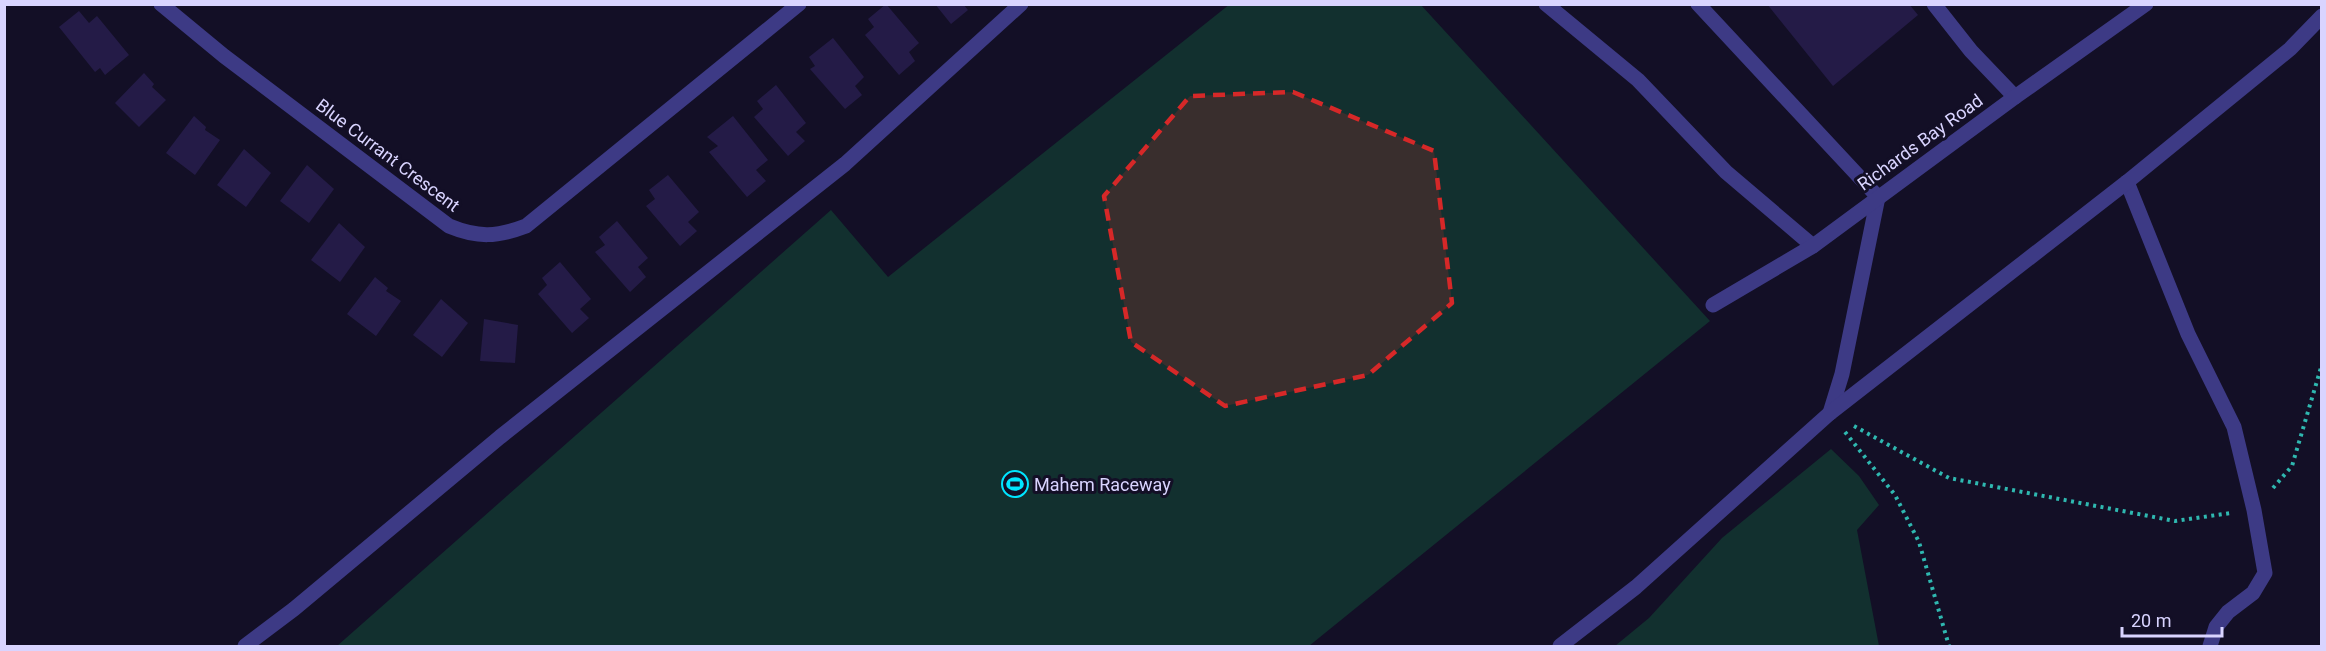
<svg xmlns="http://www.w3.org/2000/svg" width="2326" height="651" viewBox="0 0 2326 651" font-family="Roboto,sans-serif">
	<rect width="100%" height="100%" fill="#130f26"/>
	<g fill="#12302f">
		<polygon points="1230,4 1421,5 1710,321 1309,646 337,646 831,210 888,277"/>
		<polygon points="1831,449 1859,476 1879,505 1857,530 1879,646 1615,646 1649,618 1722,538"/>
	</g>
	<g fill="#241b47">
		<polygon points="886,4 919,43 909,52 915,61 899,75 865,35 874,27 868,19"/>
		<polygon points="935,4 963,4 968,10 951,24"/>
		<polygon points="1767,4 1909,4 1918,15 1833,86"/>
		<polygon points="79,11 89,23 97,16 129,55 105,75 100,68 95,72 59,27"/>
		<polygon points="833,38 864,77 855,86 862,95 845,109 810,69 815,66 809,57"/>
		<polygon points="144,73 154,84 152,87 166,100 139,127 115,103"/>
		<polygon points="776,85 806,123 796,132 805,141 788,156 754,117 763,109 757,101"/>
		<polygon points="194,116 206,127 205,130 220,140 195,175 166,153"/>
		<polygon points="733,116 768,160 756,170 766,181 747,197 709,152 718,146 707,137"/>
		<polygon points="244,149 271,173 246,207 217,185"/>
		<polygon points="307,165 334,189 309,223 280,201"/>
		<polygon points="668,175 699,212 688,222 697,231 680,246 646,206 655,199 649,190"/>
		<polygon points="617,221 648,258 638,267 646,277 630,292 595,252 605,245 599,237"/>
		<polygon points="339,223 365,247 340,282 311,260"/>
		<polygon points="560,262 591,299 580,309 589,318 572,333 538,294 547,285 542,278"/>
		<polygon points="375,277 388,288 386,291 401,301 376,336 347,314"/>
		<polygon points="441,299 468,323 442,357 413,335"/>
		<polygon points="484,319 518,325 515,363 480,361"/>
	</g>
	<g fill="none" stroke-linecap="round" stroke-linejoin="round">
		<g stroke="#2fb8b0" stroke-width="4" stroke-dasharray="3 4.5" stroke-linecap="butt">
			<polyline points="1854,426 1949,478 2175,521 2231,513"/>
			<polyline points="1845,432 1895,495 1919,542 1949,646"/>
			<polyline points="2273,488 2292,466 2322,364"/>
		</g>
		<polyline stroke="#3d3a85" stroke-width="15" points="1934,4 1971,51 2015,97"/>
		<g stroke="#3d3a85" stroke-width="15">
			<path d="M161,4L224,56L449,226C478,238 497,237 526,226L799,4"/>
			<polyline points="1546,4 1638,80 1726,172 1813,246"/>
			<polyline points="1698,4 1878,197 1842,374 1830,413"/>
			<polyline points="2127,182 2188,334 2234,427 2254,510 2265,573 2253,593 2228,612 2216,627 2210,646"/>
			<polyline points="1713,305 1813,246 2015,97 2146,4"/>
			<polyline points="245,646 294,609 500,437 845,164 1021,4"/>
			<polyline points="1560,646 1636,587 1830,413 2127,182 2290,49 2322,16"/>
		</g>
	</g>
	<path fill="#d62828" fill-opacity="0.2" stroke="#d62828" stroke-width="4.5" stroke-dasharray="12 8" stroke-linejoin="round" d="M1293,92L1434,151L1452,303L1368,375L1225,406L1131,342L1104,196L1190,96Z"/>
	<defs>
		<symbol id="stadium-ring" viewBox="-11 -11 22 22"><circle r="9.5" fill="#130f26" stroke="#00e5ff" stroke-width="1.5"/><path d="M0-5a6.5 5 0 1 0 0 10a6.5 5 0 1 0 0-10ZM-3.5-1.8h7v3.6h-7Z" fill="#00e5ff"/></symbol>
	</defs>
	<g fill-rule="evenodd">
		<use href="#stadium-ring" x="1000" y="469" width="30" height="30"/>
	</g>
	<g text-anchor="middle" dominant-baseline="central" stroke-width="6" stroke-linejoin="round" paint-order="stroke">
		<g font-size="18" fill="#d9d4ff" stroke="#130f26">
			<text transform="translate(1920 142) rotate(-36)">Richards Bay Road</text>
			<text transform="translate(388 155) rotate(37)">Blue Currant Crescent</text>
		</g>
		<g font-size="18" fill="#d9d4ff" stroke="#130f26" text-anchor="start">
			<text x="1034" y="484">Mahem Raceway</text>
		</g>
	</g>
	<rect width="2326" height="651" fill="none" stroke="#d9d4ff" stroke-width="12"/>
	<path d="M2122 627v9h100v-9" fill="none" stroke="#d9d4ff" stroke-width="3"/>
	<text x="2131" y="627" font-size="18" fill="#d9d4ff" stroke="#130f26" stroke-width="4.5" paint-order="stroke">20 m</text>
</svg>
